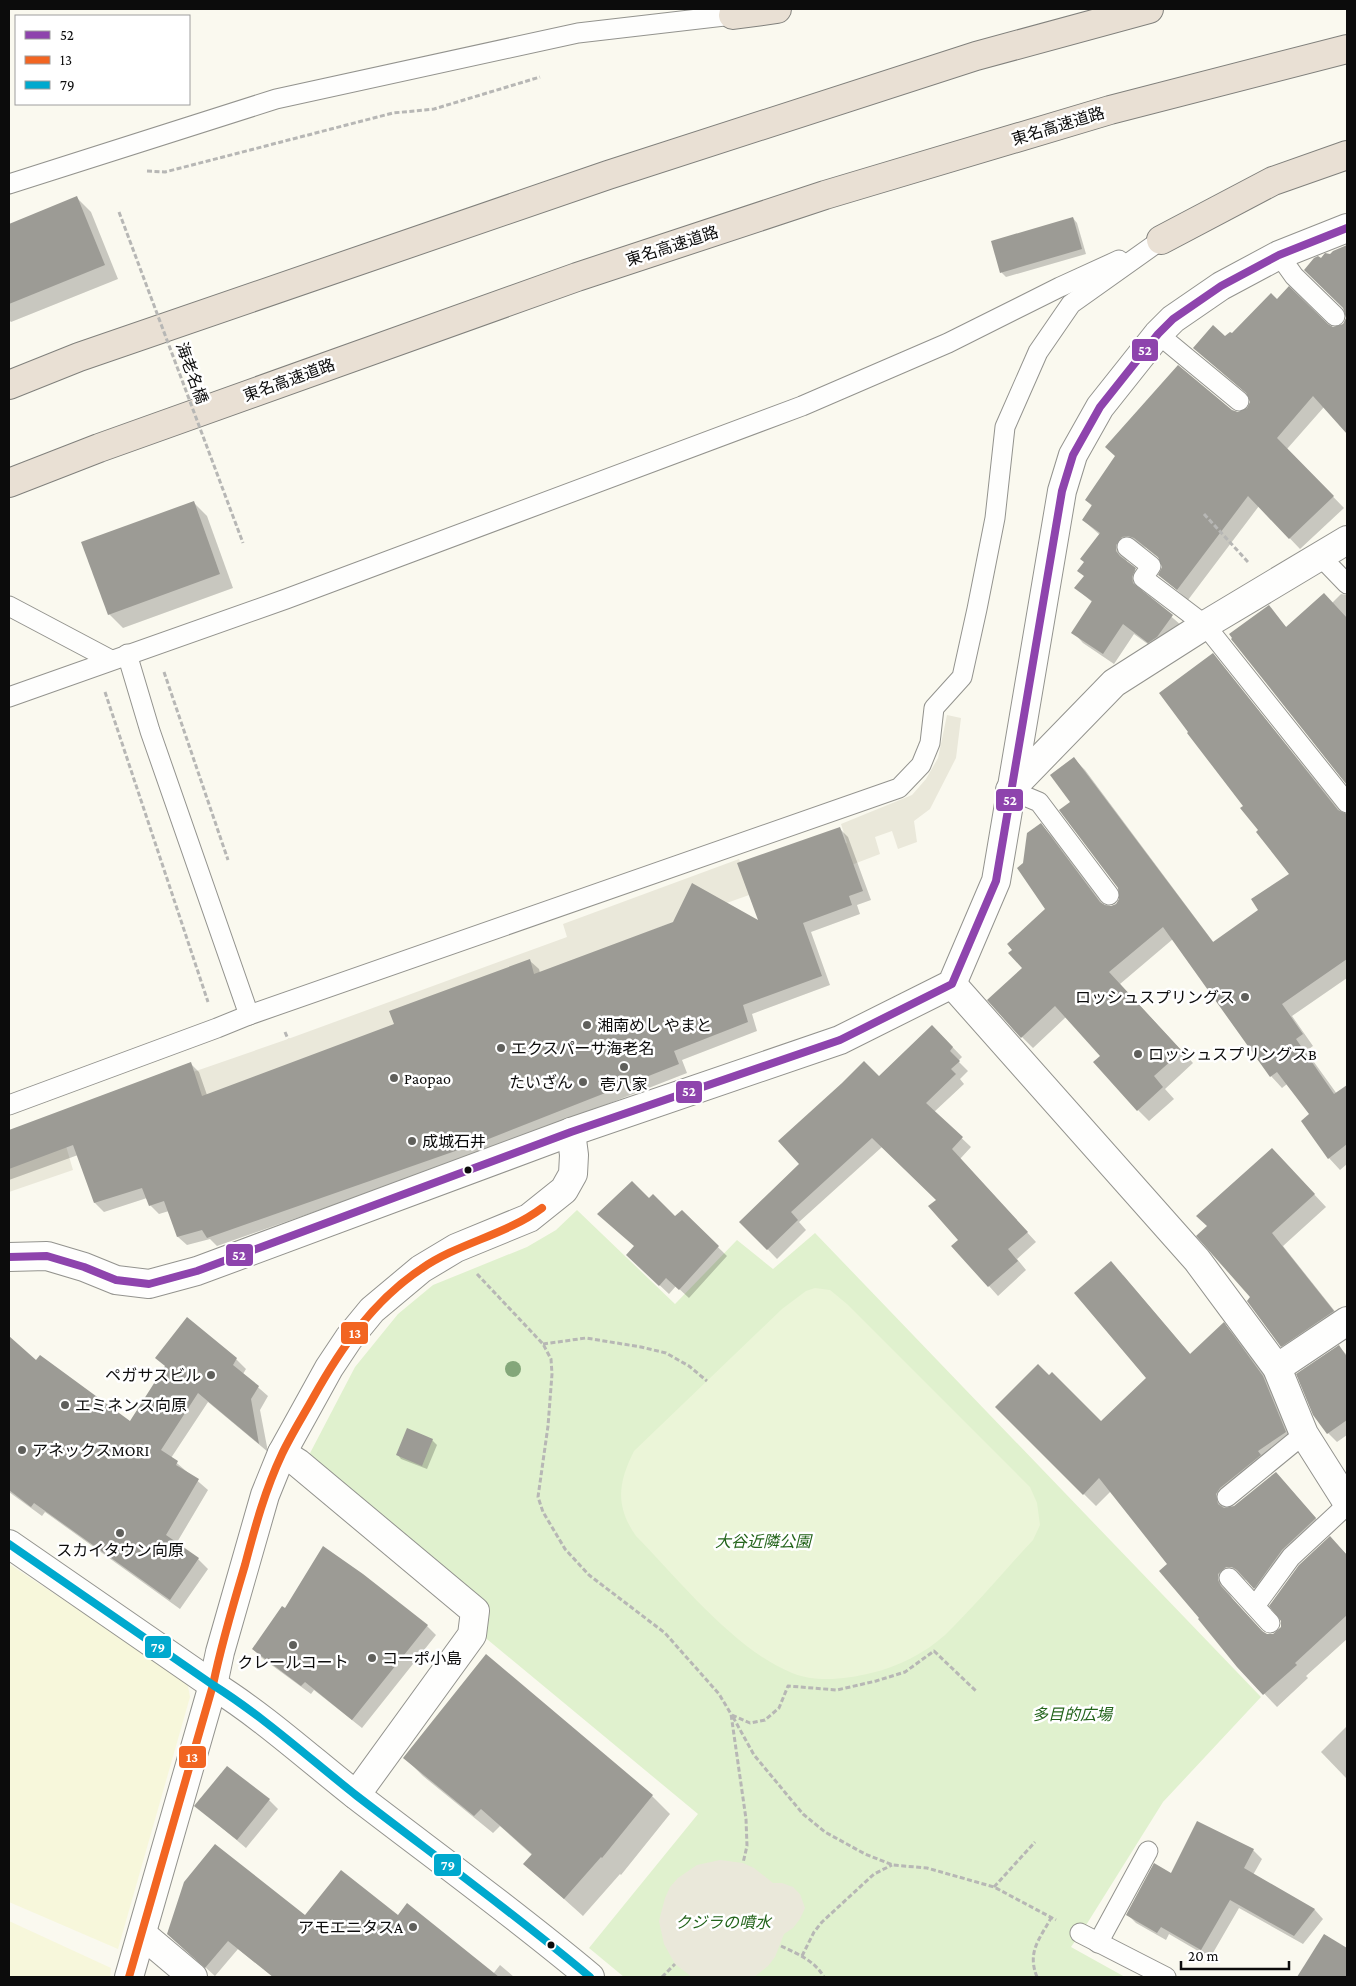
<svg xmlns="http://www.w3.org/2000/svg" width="1356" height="1986" viewBox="0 0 1356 1986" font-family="'Crimson Pro','Noto Sans JP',serif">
	<rect width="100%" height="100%" fill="#faf9ef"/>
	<g fill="#f7f7db">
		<polygon points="9,1564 187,1681 190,1697 118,1949 9,1902"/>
		<polygon points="9,1921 111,1968 110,1977 9,1977"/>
	</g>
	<polygon fill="#e0f1ce" points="577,1210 675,1304 737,1240 773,1269 815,1233 1261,1697 1163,1802 1088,1922 1071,1947 1125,1977 624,1977 589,1948 698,1814 482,1635 308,1457 355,1367 398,1314 433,1285 527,1247 556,1230"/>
	<path fill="#ebf5d8" d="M815,1288L830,1290L847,1304L1030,1487L1037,1503L1040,1525L1033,1540C1004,1571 976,1605 945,1635C925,1653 898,1667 871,1673C847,1679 816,1683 792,1673C735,1650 679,1580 636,1536C615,1506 618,1483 634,1451L782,1309L806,1291Z"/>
	<g fill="#eae8da">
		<polygon points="947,715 961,718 956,758 930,809 914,821 917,842 898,849 892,831 875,837 880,854 846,867 837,864 673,922 356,1047 66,1146 73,1170 9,1192 9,1142 166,1078 196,1071 288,1039 567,937 563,924 739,859 749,879 847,843 841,824 912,795 926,779 938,758"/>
		<polygon points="720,1860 743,1863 754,1868 773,1883 782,1883 793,1887 800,1894 805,1908 800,1919 793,1928 784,1934 775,1957 768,1966 754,1977 692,1977 675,1964 664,1944 659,1921 665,1898 670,1887 678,1878 697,1865"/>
	</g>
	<g fill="#0003">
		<polygon points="77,198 91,212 118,279 11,322 9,320 9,226"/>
		<polygon points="1073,218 1077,223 1086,254 1006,277 1002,273 992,242"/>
		<polygon points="1345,254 1347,256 1347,318 1344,308 1321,260"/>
		<polygon points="1277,301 1333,328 1344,325 1347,319 1347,432 1324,407 1287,449 1344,508 1300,549 1259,506 1188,600 1160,575 1164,567 1161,560 1146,548 1140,546 1126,556 1127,563 1146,580 1142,588 1143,592 1182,626 1160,653 1134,634 1114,664 1083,643 1073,632 1092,602 1076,588 1085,577 1085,562 1100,535 1083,520 1093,507 1086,500 1231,411 1238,413 1248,409 1251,402 1249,395 1194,348 1232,335"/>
		<polygon points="193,502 207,516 233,588 123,628 109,614"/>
		<polygon points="1341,594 1347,595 1347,785 1233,640 1269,607 1287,628 1332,603"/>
		<polygon points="1213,655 1347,819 1347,827 1294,876 1260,831 1245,806"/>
		<polygon points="1074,759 1085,770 1214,943 1223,946 1347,872 1347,978 1292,1016 1313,1046 1306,1051 1337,1094 1347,1087 1347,1164 1340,1170 1329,1158 1311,1114 1287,1084 1282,1088 1271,1076 1173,939 1120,984 1193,1063 1165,1089 1174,1099 1149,1121 1138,1110 1102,1056 1066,1017 1033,1048 1022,1037 1024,968 1047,909 1024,864 1041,825 1052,836 1105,907 1111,907 1117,905 1121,899 1119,888 1071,802"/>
		<polygon points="839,828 848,837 871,900 857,905 860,914 811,932 830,985 752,1014 757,1031 682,1060 687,1073 490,1150 217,1246 210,1239 187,1245 178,1237 169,1211 159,1214 150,1205 147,1198 104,1212 95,1203 78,1155 9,1180 9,1131 190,1063 199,1072 207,1095 395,1025 530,961 539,969 540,973 760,923"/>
		<polygon points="941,1035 962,1057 958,1061 968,1071 960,1079 964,1084 934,1112 971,1147 960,1159 1036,1242 1017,1259 1026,1270 998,1296 953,1246 960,1240 937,1200 882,1147 799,1222 806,1230 777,1259 741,1222 801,1164 879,1077"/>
		<polygon points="1284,1162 1326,1207 1283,1246 1345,1324 1294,1358 1282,1346 1252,1297"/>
		<polygon points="649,1199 675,1218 682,1212 727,1256 689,1298 676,1286 669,1294 637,1264 635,1247"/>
		<polygon points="1123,1275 1191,1355 1224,1324 1236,1337 1276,1390 1298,1445 1232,1501 1227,1508 1234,1507 1276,1473 1327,1531 1294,1563 1267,1600 1247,1580 1239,1579 1231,1587 1230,1594 1233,1600 1266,1635 1272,1635 1278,1633 1330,1538 1347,1555 1347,1639 1306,1676 1308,1678 1277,1707 1238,1666 1168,1564 1111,1491 1096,1506 996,1407 1101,1423 1148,1378"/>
		<polygon points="187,1319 236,1359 246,1369 243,1374 268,1396 260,1410 268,1452 208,1402 171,1458 208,1490 176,1544 198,1559 208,1569 180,1609 45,1512 42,1516 9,1492 9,1338 36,1362 130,1422 166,1367"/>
		<polygon points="1339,1347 1347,1355 1347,1435 1337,1442 1328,1433"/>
		<polygon points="432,1440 437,1445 427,1469 401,1459 397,1454"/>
		<polygon points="285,1609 427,1626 436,1635 362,1728 314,1690 311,1694 262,1658 253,1649"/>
		<polygon points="1347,1726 1347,1779 1321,1752"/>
		<polygon points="405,1758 652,1796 670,1814 621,1875 620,1874 583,1916 525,1864 532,1855 500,1826 493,1833 423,1776"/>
		<polygon points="269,1800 278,1809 246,1848 196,1806"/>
		<polygon points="1253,1850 1262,1859 1253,1875 1315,1910 1323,1919 1303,1944 1239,1908 1210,1958 1169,1934 1166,1940 1136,1923 1128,1915 1171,1874"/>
		<polygon points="305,1917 398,1917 493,1974 500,1965 514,1977 273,1977 238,1949 215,1976 168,1934"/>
		<polygon points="1325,1935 1347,1950 1347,1977 1298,1977"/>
	</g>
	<g fill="#9c9b95">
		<polygon points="77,196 105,265 9,304 9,224"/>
		<polygon points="1073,217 1082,249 1000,273 991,241"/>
		<polygon points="1347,245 1347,434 1313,396 1277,438 1334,496 1289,539 1248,496 1177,590 1158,575 1162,567 1158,557 1134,538 1128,536 1122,537 1116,545 1116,551 1120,556 1136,568 1132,577 1133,583 1173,615 1157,637 1148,643 1123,624 1103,654 1071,633 1092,601 1074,588 1084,576 1077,571 1084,562 1080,559 1100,533 1082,520 1092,505 1085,500 1115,456 1105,447 1178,365 1232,410 1238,412 1247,408 1250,402 1246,393 1193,348 1213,325 1225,336 1230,332 1232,333 1271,293 1277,299 1289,286 1328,324 1333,327 1343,324 1346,318 1343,308 1304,270 1314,258 1318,256 1321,258 1325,253 1330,254 1333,251"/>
		<polygon points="194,501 220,574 108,615 81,542"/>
		<polygon points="1324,593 1347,618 1347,785 1231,639 1232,638 1229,634 1269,605 1286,627"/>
		<polygon points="1213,653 1338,810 1347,814 1347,959 1282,1004 1303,1034 1296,1039 1334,1094 1347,1085 1347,1144 1328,1159 1301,1121 1309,1114 1277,1072 1270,1077 1163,927 1109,972 1182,1051 1154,1076 1163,1087 1137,1111 1093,1062 1100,1056 1055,1006 1021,1038 987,1000 1022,968 1008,953 1012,950 1007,944 1045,909 1017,868 1023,863 1027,833 1041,823 1100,902 1105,905 1111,906 1116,904 1119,899 1118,888 1059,810 1070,802 1050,775 1074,757 1213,942 1258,910 1251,899 1289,874 1256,832 1258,830 1240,808 1243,806 1187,733 1188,732 1159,693"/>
		<polygon points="840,827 863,891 849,896 852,905 803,923 822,976 743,1005 748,1022 674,1051 679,1064 481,1142 207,1238 202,1230 177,1237 164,1201 149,1206 142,1188 94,1203 73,1145 9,1169 9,1130 191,1062 202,1096 394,1024 389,1011 530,959 534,974 673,922 692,883 758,920 737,863"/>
		<polygon points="932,1025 953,1047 950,1051 960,1061 951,1069 956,1074 926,1103 963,1137 952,1149 1028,1232 1008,1249 1018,1261 988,1287 951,1246 958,1240 928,1206 936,1200 872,1138 791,1212 798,1220 767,1250 739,1222 799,1164 778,1141 842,1083 864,1061 879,1076"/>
		<polygon points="1272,1148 1315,1194 1272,1233 1334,1311 1281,1347 1247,1301 1250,1297 1196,1236 1207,1226 1196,1216"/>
		<polygon points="632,1181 649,1198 653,1194 675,1216 682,1210 719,1246 679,1290 666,1278 659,1286 626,1255 634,1246 597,1214"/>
		<polygon points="1111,1261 1190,1354 1224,1322 1263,1376 1286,1432 1258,1451 1261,1455 1220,1488 1216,1494 1218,1504 1224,1508 1234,1506 1276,1472 1316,1518 1282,1550 1254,1589 1237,1570 1232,1567 1226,1567 1218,1574 1218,1580 1221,1586 1262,1631 1267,1634 1273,1634 1281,1627 1281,1621 1269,1606 1299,1565 1330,1536 1347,1555 1347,1615 1295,1663 1297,1665 1263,1695 1237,1667 1198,1619 1199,1618 1159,1571 1167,1564 1099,1478 1083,1495 995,1407 1038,1364 1049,1375 1052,1372 1101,1421 1146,1378 1074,1293"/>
		<polygon points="187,1317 237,1358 233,1365 259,1386 251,1399 259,1444 198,1393 161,1450 178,1461 176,1465 199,1479 166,1535 199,1558 170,1600 34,1503 31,1507 9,1490 9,1336 36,1360 40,1355 130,1421 165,1366 155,1358"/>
		<polygon points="1339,1345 1347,1357 1347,1420 1327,1434 1313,1415 1296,1374"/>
		<polygon points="407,1428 433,1439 422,1466 396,1455"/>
		<polygon points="323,1546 363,1574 428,1625 352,1720 305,1682 301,1686 252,1649 282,1606 285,1608"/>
		<polygon points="486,1654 653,1795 602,1858 601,1857 564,1899 523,1864 532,1854 481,1809 474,1816 403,1758"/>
		<polygon points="227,1766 270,1799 237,1840 194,1806"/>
		<polygon points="1197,1821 1254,1849 1244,1868 1315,1909 1294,1936 1230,1900 1201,1950 1161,1927 1157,1933 1126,1915 1154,1863 1171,1873"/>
		<polygon points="215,1844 305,1915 341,1870 398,1915 407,1903 499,1977 273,1977 228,1941 205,1968 167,1934 184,1882"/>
		<polygon points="1324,1934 1347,1948 1347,1977 1297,1977"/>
	</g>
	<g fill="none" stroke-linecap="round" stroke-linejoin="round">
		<defs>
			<g id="service">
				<polyline points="9,184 276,99 578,33 733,15"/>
				<polyline points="1279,255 1294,276 1335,316"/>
				<polyline points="1158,334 1239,401"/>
				<polyline points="1127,547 1151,566 1143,578 1205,625 1347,803"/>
				<polyline points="1320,556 1347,584"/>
				<polyline points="9,606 111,660"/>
				<polyline points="127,654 150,731 249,1015"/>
				<polyline points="9,697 286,599 802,406 948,343 1060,287 1119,260"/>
				<polyline points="1010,790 1039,802 1109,895"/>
				<polyline points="9,1105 217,1028 249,1015 899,788 921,765 930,743 934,708 962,677 977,609 995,518 1005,427 1038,352 1071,304 1161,240"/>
				<polyline points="1227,1497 1304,1434"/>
				<polyline points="1229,1578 1270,1623"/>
				<polyline points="1255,1606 1291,1557 1347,1505"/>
				<polyline points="1080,1933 1166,1977"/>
				<polyline points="1098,1943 1148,1851"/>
			</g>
			<g id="minor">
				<polyline points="1010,790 1114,683 1205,625 1347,540"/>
				<polyline points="952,984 1197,1260 1277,1368 1304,1434 1347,1502"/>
				<polyline points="9,1257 47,1256 84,1267 116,1280 149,1284 197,1271 571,1132 840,1040 952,984 996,881 1062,491 1073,455 1100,407 1158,334 1173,319 1221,286 1279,255 1347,228"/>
				<polyline points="1277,1368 1347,1321"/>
				<polyline points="282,1453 298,1463 475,1611 472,1635 356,1795"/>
				<path d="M9,1544L213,1685C264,1717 310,1759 357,1796C435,1856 515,1914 590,1977"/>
				<polyline points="142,1934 193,1977"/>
				<polyline points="129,1977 213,1685 220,1652 265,1495 282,1453 329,1368 349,1338 372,1310 421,1269 456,1248 529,1218 564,1190 573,1174 574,1155 571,1132"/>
			</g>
			<g id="motorway">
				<polyline points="733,15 777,9"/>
				<polyline points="1161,240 1273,181 1347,155"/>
				<polyline points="9,385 79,357 608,175 976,56 1149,9"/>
				<polyline points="9,483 99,448 577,277 825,195 1110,110 1347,49"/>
			</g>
		</defs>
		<use href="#service" stroke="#93938e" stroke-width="21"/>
		<use href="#minor" stroke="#93938e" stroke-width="30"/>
		<use href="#motorway" stroke="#80807c" stroke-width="30"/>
		<g stroke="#b7b7b5" stroke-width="3" stroke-dasharray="5 2.5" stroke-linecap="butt">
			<polyline points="147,171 165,172 393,113 434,109 540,77"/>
			<polyline points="1204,514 1248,562"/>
			<polyline points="164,672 228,860"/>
			<polyline points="105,692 208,1002"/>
			<polyline points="285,1032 288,1039"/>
			<polyline points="477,1274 543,1344 551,1359 552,1374 548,1426 538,1497 543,1512 565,1549 589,1575 665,1633 719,1694 731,1714 746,1819 747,1846 743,1863"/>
			<polyline points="543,1344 586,1338 641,1347 666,1353 689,1366 707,1381"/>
			<polyline points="732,1715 750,1723 765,1720 779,1708 788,1686 837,1690 876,1681 905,1672 934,1651 977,1692"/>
			<polyline points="733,1717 754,1755 803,1814 825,1832 865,1854 893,1865 927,1868 994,1887 1056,1920"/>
			<polyline points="994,1887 1035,1842"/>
			<path d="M781,1946C798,1954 815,1961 824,1977"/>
			<polyline points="802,1956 814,1932 822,1922 874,1874 892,1865"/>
			<polyline points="662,1977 675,1964"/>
			<path d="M1037,1977C1027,1952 1039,1940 1051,1918"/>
		</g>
		<use href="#service" stroke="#fefefd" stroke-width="19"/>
		<use href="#minor" stroke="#fefefd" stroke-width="28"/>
		<use href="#motorway" stroke="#e9e0d4" stroke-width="28"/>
		<polyline stroke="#b7b7b5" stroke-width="3" stroke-dasharray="5 2.5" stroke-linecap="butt" points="119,212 243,543"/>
		<defs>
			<polyline id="bus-1" points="9,1257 47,1256 84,1267 116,1280 149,1284 197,1271 571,1132 840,1040 952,984 996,881 1062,491 1073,455 1100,407 1158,334 1173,319 1221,286 1279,255 1347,228"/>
			<path id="bus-2" d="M129,1977L213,1685C221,1645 233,1605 245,1565C255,1527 265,1490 282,1454C291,1435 303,1416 313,1398C341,1348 373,1301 421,1269C458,1243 506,1235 542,1208"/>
			<path id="bus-3" d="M9,1544L213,1685C264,1717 310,1759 357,1796C435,1856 515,1914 590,1977"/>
		</defs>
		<use href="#bus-1" stroke="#fff" stroke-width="11"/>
		<use href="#bus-2" stroke="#fff" stroke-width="11"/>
		<use href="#bus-3" stroke="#fff" stroke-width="11"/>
		<use href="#bus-1" stroke="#8e44ad" stroke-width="8"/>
		<use href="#bus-2" stroke="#f26522" stroke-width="8"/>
		<use href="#bus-3" stroke="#00a9ce" stroke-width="8"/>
	</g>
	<circle fill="#84a77a" cx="513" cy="1369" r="8"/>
	<g fill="#5f5f5b" stroke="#fff" stroke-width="2">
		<circle cx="1245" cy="997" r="5"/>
		<circle cx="587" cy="1025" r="5"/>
		<circle cx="501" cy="1048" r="5"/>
		<circle cx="1138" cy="1054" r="5"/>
		<circle cx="624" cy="1067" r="5"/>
		<circle cx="394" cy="1078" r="5"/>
		<circle cx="583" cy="1082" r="5"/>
		<circle cx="412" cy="1141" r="5"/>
		<circle cx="211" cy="1375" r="5"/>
		<circle cx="65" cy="1405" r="5"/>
		<circle cx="22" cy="1450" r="5"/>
		<circle cx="120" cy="1533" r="5"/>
		<circle cx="293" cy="1645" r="5"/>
		<circle cx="372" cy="1658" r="5"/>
		<circle cx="413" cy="1927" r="5"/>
	</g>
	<g fill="#0c0c0c" stroke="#fff" stroke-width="2">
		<circle cx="468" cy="1170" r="4.5"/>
		<circle cx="551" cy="1945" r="4.5"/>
	</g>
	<g text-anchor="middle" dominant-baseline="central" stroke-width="5" stroke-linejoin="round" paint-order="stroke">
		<g font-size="16" fill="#0c0c0c" stroke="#fff">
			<text transform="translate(1058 126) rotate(-17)">東名高速道路</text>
			<text transform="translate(672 246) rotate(-18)">東名高速道路</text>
			<text transform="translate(192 373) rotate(70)">海老名橋</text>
			<text transform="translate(289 380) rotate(-20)">東名高速道路</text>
		</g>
		<g font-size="16" fill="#0c0c0c" stroke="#fff" text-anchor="start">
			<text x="1235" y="997" text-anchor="end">ロッシュスプリングス</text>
			<text x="597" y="1025">湘南めし やまと</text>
			<text x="511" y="1048">エクスパーサ海老名</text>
			<text x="1148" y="1054">ロッシュスプリングスB</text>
			<text x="404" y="1078">Paopao</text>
			<text x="573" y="1082" text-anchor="end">たいざん</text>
			<text x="624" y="1084" text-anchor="middle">壱八家</text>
			<text x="422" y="1141">成城石井</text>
			<text x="201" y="1375" text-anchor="end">ペガサスビル</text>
			<text x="75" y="1405">エミネンス向原</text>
			<text x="32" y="1450">アネックスMORI</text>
			<text x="120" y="1550" text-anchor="middle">スカイタウン向原</text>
			<text x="382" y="1658">コーポ小島</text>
			<text x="293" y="1662" text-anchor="middle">クレールコート</text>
			<text x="403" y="1927" text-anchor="end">アモエニタスA</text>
		</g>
		<g font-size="16" font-style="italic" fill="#23641b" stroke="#fff">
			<text x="763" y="1541">大谷近隣公園</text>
			<text x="1072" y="1714">多目的広場</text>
			<text x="723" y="1922">クジラの噴水</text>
		</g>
	</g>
	<g stroke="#fff" stroke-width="2">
		<rect x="1131" y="338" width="28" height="24" rx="5" fill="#8e44ad"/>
		<rect x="995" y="788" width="29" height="24" rx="5" fill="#8e44ad"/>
		<rect x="675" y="1080" width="28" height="24" rx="5" fill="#8e44ad"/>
		<rect x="225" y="1243" width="29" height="24" rx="5" fill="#8e44ad"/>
		<rect x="340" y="1321" width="29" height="24" rx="5" fill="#f26522"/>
		<rect x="144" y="1635" width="28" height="24" rx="5" fill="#00a9ce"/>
		<rect x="178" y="1745" width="29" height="24" rx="5" fill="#f26522"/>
		<rect x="433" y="1853" width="29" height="24" rx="5" fill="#00a9ce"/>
	</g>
	<g font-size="14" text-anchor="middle" font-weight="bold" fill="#fff">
		<text x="1145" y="355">52</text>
		<text x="1010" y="805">52</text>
		<text x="689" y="1096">52</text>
		<text x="239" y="1260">52</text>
		<text x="355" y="1338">13</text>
		<text x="158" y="1652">79</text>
		<text x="192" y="1762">13</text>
		<text x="448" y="1870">79</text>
	</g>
	<rect width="1356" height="1986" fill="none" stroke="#0c0c0c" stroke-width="20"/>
	<rect x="15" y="15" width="175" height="90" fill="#ffffff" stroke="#9e9e9e"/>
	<rect x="25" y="31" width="25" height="8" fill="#8e44ad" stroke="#9e9e9e"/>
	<text x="60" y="40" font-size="15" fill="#0c0c0c">52</text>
	<rect x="25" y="56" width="25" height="8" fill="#f26522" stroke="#9e9e9e"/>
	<text x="60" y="65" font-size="15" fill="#0c0c0c">13</text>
	<rect x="25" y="81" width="25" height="8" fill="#00a9ce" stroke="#9e9e9e"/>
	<text x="60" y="90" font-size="15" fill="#0c0c0c">79</text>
	<path d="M1181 1961v8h108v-8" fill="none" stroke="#0c0c0c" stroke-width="2.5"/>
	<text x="1188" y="1961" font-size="15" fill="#0c0c0c" stroke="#ffffff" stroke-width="4" paint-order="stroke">20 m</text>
</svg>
